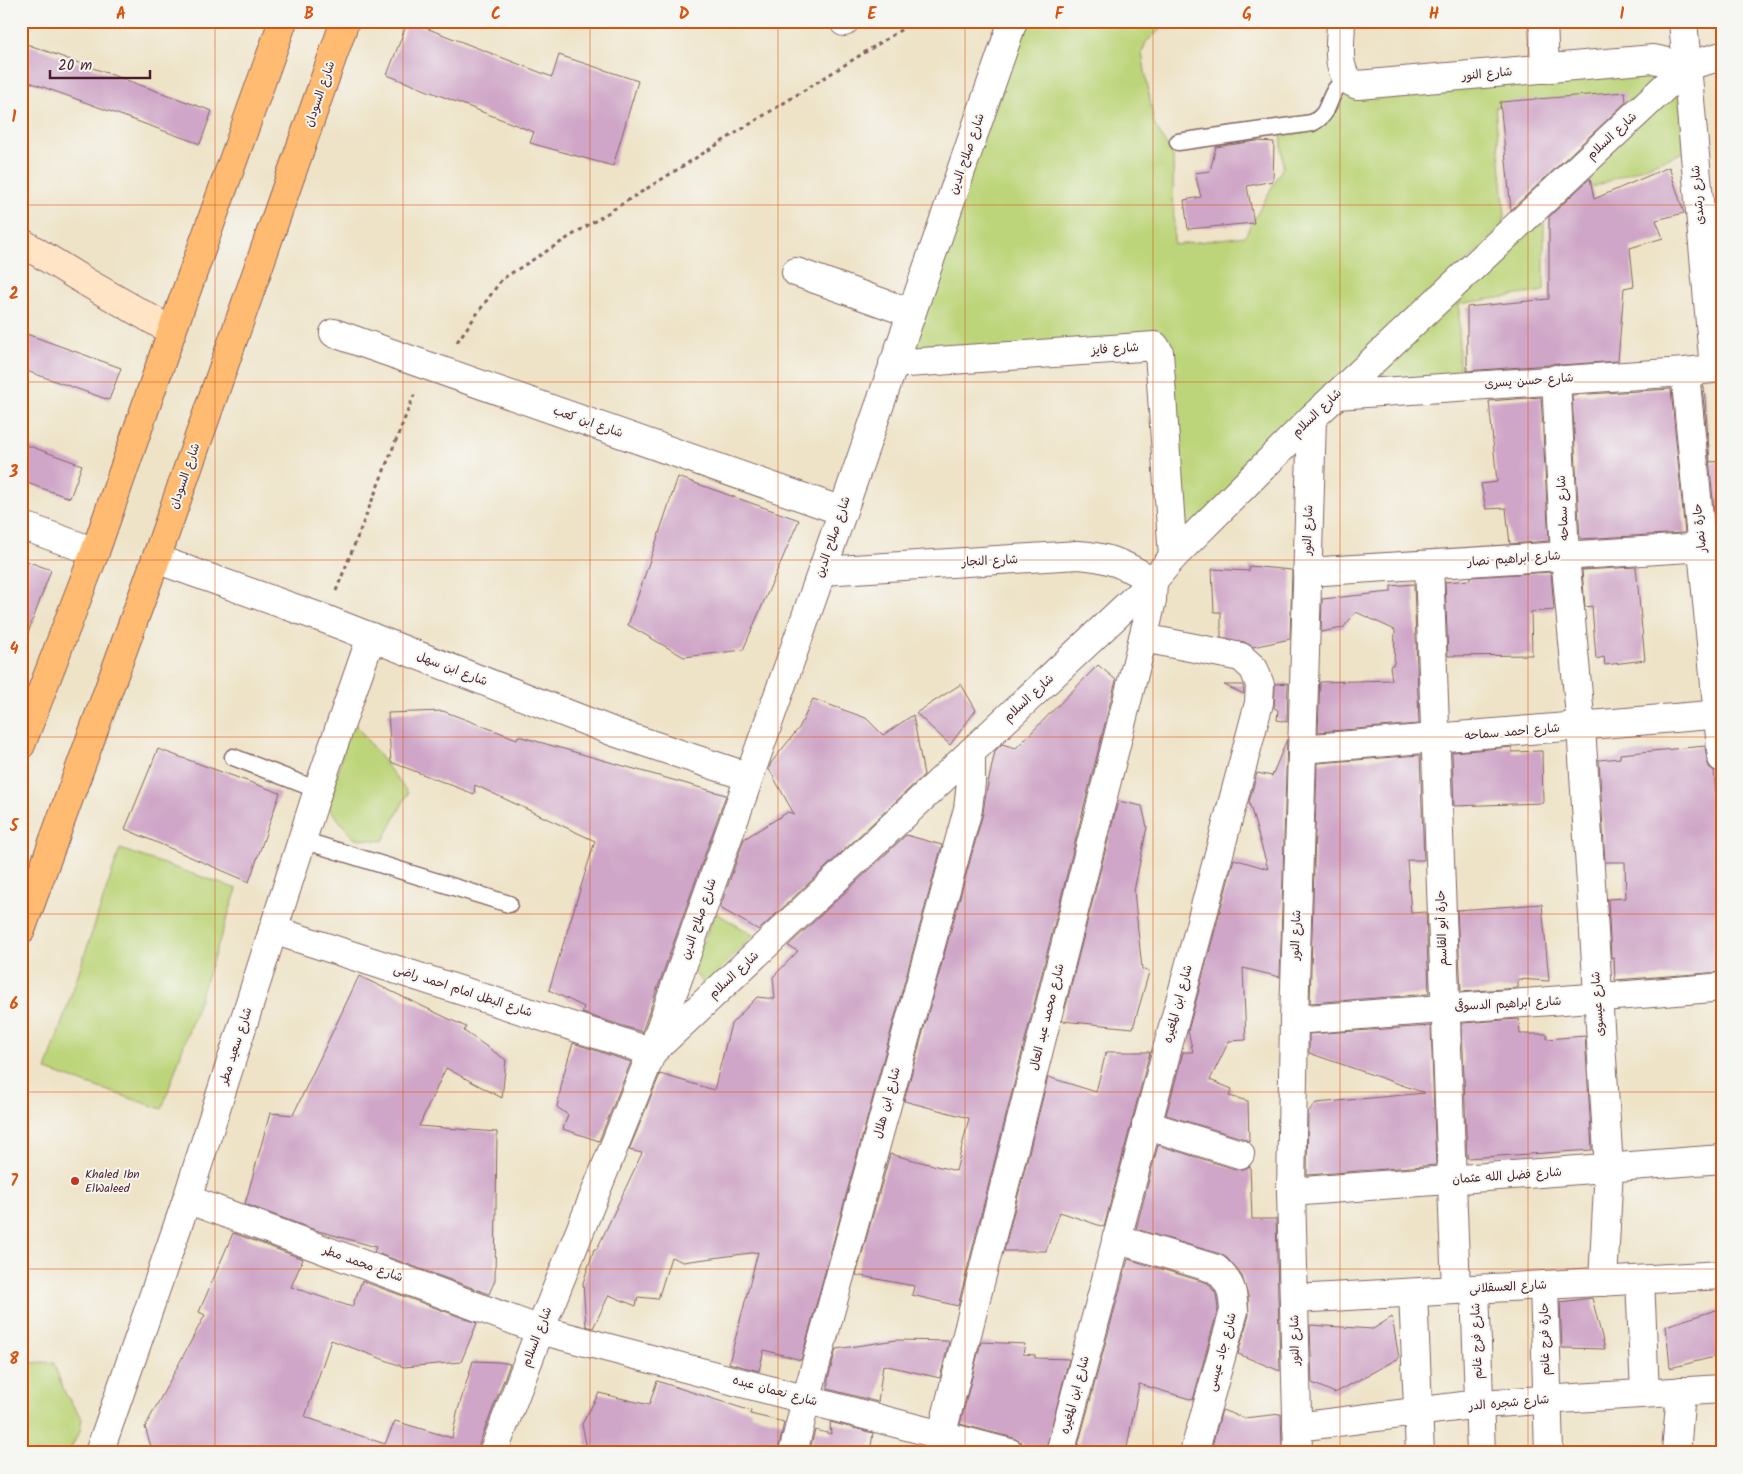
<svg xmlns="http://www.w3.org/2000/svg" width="1743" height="1474" viewBox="0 0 1743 1474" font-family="Kalam,'Playpen Sans Arabic',sans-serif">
	<rect width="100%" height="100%" fill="#f6f6f2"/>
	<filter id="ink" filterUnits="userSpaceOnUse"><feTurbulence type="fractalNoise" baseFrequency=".02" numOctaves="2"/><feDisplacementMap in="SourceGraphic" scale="10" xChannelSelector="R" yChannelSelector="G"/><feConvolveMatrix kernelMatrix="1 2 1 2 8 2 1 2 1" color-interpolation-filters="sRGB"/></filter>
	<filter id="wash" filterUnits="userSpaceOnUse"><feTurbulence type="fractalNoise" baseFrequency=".0096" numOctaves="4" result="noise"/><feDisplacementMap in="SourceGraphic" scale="20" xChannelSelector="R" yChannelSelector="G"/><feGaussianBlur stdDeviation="1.12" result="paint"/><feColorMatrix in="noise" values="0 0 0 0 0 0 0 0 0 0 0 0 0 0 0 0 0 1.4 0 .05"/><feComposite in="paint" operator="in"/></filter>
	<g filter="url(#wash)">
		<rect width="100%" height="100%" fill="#eee3c7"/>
		<g fill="#bdd57a" stroke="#847a52">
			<polygon points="1013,21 1160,21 1160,30 1146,42 1142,53 1154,124 1173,156 1174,245 1245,236 1283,167 1281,128 1321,118 1336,89 1669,62 1628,108 1614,94 1495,107 1505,216 1504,218 1504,226 1183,535 1163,342 897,354"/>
			<polygon points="1679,83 1684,152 1593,187 1544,214 1544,291 1459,304 1459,375 1354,386"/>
			<polygon points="351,719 408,793 383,841 354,838 329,808"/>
			<polygon points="120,849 237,889 162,1109 46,1070"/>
			<polygon points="716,913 753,935 705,986 691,968"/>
			<polygon points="53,1362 65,1393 82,1419 80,1431 68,1453 21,1453 21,1363"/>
		</g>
		<g id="blocks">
			<g fill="#cfa6c7">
				<polygon points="408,21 552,77 559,55 638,81 613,166 530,143 534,132 387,75"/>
				<polygon points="21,42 212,111 200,144 21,79"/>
				<polygon points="1625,92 1626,102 1511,210 1500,102"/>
				<polygon points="1256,141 1274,142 1273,181 1247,186 1254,223 1188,229 1184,200 1201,197 1195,173 1210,171 1216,147"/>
				<polygon points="1669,167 1684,213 1656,220 1663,238 1630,248 1634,286 1624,288 1618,361 1561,365 1555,363 1549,365 1467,371 1467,307 1549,299 1549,217 1590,178 1594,199"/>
				<polygon points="21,332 121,368 109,400 21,369"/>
				<polygon points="1702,386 1704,386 1710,462 1722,461 1722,530 1716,530"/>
				<polygon points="1671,389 1685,533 1580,539 1572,395"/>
				<polygon points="1541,397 1549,541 1510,544 1506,508 1486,509 1481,484 1497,482 1489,401"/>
				<polygon points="21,443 82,465 70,498 21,481"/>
				<polygon points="678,477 799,520 743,650 684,657 628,625"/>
				<polygon points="21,559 51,570 25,641 21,640"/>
				<polygon points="1249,566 1292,570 1290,639 1253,647 1244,642 1221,637 1221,612 1214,612 1212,569 1249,571"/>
				<polygon points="1636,567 1645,660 1605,665 1604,657 1596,659 1592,606 1585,607 1582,570"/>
				<polygon points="1551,572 1554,610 1531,612 1532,655 1448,656 1445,582 1470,580 1470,577"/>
				<polygon points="1414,584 1419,724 1318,732 1320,682 1392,680 1390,666 1394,664 1395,630 1356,612 1343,628 1321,632 1322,599 1391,592 1391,586"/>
				<polygon points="1098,665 1116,680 958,1306 912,1295 914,1286 856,1275 890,1154 956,1171 969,1118 904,1101 983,813 986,793 995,751 1002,744 1016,748"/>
				<polygon points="1288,683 1287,722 1277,720 1278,710 1274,708 1275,684"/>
				<polygon points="961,684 976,710 950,745 916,713"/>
				<polygon points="1224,685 1243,685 1244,694"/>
				<polygon points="813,699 866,718 883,735 913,715 924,775 759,930 720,908 744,839 788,812 794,814 769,769 771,763 799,728"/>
				<polygon points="443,711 517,739 518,736 726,795 642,1032 582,1013 584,1007 549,990 595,841 475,785 474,794 391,762 388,713"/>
				<polygon points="1287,739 1280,977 1243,968 1246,1040 1229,1041 1210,1080 1232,1089 1229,1096 1248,1101 1249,1142 1245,1139 1166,1115 1183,1052 1193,1052 1188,1031 1234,859 1268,869 1249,802 1257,773 1272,776"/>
				<polygon points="1705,746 1707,760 1709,767 1714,771 1717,805 1722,802 1722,972 1615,980 1614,957 1611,958 1608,899 1626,898 1625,862 1605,862 1599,760 1620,758 1620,754"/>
				<polygon points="1512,747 1512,752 1542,751 1543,803 1454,806 1452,752"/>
				<polygon points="158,749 280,793 249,882 125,829"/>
				<polygon points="1420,755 1424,860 1407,860 1411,913 1426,912 1429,994 1310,1003 1317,763"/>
				<polygon points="1118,801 1142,806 1147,827 1134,891 1142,969 1149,972 1133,1028 1062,1021"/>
				<polygon points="906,835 942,845 801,1360 764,1350 759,1371 729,1363 758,1252 683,1262 671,1257 658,1299 638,1297 636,1306 609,1295 593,1328 586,1326 583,1283 594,1249 597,1249 642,1153 629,1150 660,1074 714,1090 731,1024 757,997 775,999 773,977 798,951 788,946"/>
				<polygon points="1542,904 1549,981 1518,979 1518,988 1461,992 1457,910"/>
				<polygon points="359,976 466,1027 464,1031 506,1060 502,1098 446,1068 419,1126 497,1132 495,1280 489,1294 374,1252 376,1247 315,1230 245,1204 270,1113 293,1115"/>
				<polygon points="1519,1019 1520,1034 1547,1034 1547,1039 1585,1036 1592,1150 1467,1158 1462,1023"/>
				<polygon points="1431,1026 1436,1165 1307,1175 1308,1112 1316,1103 1425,1093 1309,1053 1309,1034"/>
				<polygon points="573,1043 631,1062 599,1141 563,1129 568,1115 557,1107 564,1073"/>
				<polygon points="1106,1052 1150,1052 1104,1227 1060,1212 1046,1251 1004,1251 1048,1077 1096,1092"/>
				<polygon points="1158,1145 1235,1169 1243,1169 1250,1166 1252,1219 1276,1219 1280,1371 1238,1354 1249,1315 1248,1296 1242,1276 1227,1258 1220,1254 1136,1229"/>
				<polygon points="233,1233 303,1259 291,1287 352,1307 362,1281 477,1323 461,1362 404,1367 331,1340 305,1417 385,1444 395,1421 452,1438 457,1413 473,1361 499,1362 510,1364 478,1447 478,1453 153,1453 145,1427 205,1315 199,1312"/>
				<polygon points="1128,1259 1208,1283 1216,1294 1218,1309 1193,1400 1139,1384 1126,1453 1076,1453"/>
				<polygon points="1592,1298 1605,1349 1562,1348 1560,1302"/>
				<polygon points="1722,1308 1722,1355 1670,1368 1666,1326"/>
				<polygon points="1392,1317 1399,1358 1335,1393 1312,1383 1310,1325 1373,1329"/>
				<polygon points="896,1340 949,1341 940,1378 883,1365 878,1402 828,1389 828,1379 836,1349"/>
				<polygon points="981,1342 1025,1344 1023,1354 1035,1355 1035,1358 1069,1359 1045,1453 1025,1453 1025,1448 1021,1442 1014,1438 960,1424"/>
				<polygon points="657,1381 751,1411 750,1414 784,1422 778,1453 588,1453 582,1424 599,1393 649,1405"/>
				<polygon points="1222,1410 1244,1418 1281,1414 1282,1453 1210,1453"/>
				<polygon points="830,1422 873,1433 870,1453 809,1453 815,1430 831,1434"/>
			</g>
		</g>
	</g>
	<g filter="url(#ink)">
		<use href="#blocks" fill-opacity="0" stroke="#836462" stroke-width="1"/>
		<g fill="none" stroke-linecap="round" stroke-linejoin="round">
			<defs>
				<g id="lane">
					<path d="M1178,142L1312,123C1329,114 1326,105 1335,90C1338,86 1342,82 1346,77"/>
					<polyline points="233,757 318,790"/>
					<polyline points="302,840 509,904"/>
				</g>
				<g id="street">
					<path d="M1341,21C1341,42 1333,78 1358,85L1653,59L1687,66"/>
					<polyline points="1543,21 1545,69"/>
					<polyline points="1683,21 1714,368"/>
					<polyline points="844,22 845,21"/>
					<polyline points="796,272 911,313"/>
					<polyline points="334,333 842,511"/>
					<polyline points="893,364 1155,346 1159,352 1173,557"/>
					<polyline points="1685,372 1722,758"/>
					<polyline points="1556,379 1565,556 1581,727 1609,1168 1603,1282"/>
					<polyline points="1336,395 1685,372 1722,368"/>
					<polyline points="21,525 95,552"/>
					<polyline points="156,559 325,619 614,732 749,777"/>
					<polyline points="1429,565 1456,1290"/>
					<path d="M822,571L1078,555C1110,557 1125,565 1153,581L1152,600L1148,618L937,1453"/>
					<polyline points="1307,572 1722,546"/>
					<polyline points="1302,749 1722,714"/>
					<polyline points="273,930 652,1052 822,571 1013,21"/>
					<path d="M1294,1020C1436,1009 1579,1000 1722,987"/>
					<polyline points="1146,1125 1240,1154"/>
					<polyline points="1291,1192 1722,1159"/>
					<polyline points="187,1199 540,1330 1010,1453"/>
					<path d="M1116,1239L1216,1269C1231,1283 1233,1291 1234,1311L1194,1453"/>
					<polyline points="1640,1280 1645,1393"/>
					<polyline points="1544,1285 1549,1453"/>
					<polyline points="1475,1289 1481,1453"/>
					<polyline points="1413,1293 1420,1453"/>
					<polyline points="1294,1299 1722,1275"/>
					<polyline points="1297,1427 1479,1404 1722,1389"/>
					<polyline points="99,1453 187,1199 318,790 371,637"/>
					<polyline points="493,1453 540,1330 652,1052 1153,581 1173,557 1312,418 1687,66 1722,56"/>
					<polyline points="793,1453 806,1400 968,809 971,782 971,752"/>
					<polyline points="1060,1453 1259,703 1260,685 1254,669 1241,657 1143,638"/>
					<polyline points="1298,1453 1291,1192 1294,1020 1312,418"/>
					<polyline points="1676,1453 1681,1391"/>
				</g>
				<polyline id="secondary" points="21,242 86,282 172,331"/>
				<g id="primary">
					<polyline points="21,745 95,552 172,331 283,21"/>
					<polyline points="21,930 156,559 345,21"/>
				</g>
			</defs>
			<use href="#lane" stroke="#836462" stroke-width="19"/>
			<use href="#street" stroke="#836462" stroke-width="30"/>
			<use href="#secondary" stroke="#836462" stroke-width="30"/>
			<use href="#primary" stroke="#836462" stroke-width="30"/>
			<g stroke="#836462" stroke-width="3" stroke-dasharray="4 4" stroke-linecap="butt">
				<polyline points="457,342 502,279 915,21"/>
				<polyline points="336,591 414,395"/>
			</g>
			<use href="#lane" stroke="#fff" stroke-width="16"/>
			<use href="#street" stroke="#fff" stroke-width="28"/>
			<use href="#secondary" stroke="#ffe4c6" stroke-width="28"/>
			<use href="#primary" stroke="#ffbb71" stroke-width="28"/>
		</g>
	</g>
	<path fill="none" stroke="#d8530f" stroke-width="1" stroke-opacity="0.55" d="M215,21V1453M403,21V1453M590,21V1453M778,21V1453M965,21V1453M1153,21V1453M1340,21V1453M1528,21V1453M21,205H1722M21,382H1722M21,560H1722M21,737H1722M21,914H1722M21,1092H1722M21,1269H1722"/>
	<circle fill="#c8321e" stroke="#f6f6f2" stroke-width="2" cx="75" cy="1181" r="5"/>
	<g text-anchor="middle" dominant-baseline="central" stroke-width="4" stroke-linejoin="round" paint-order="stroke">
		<g font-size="12" fill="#4a1f2b" stroke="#f6f6f2">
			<text transform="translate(1487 74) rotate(-5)">شارع النور</text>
			<text transform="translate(320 94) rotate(-71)">شارع السودان</text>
			<text transform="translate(1612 136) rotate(-43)">شارع السلام</text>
			<text transform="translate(967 154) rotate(-71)">شارع صلاح الدين</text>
			<text transform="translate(1698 195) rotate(-95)">شارع رشدى</text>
			<text transform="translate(1115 349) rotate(-4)">شارع فايز</text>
			<text transform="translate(1529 381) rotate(-4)">شارع حسن يسرى</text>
			<text transform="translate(1317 413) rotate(-44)">شارع السلام</text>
			<text transform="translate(588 422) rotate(19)">شارع ابن كعب</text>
			<text transform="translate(185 476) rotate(-71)">شارع السودان</text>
			<text transform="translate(1563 508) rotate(-93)">شارع سماحه</text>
			<text transform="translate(1700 528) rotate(-96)">حارة نصار</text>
			<text transform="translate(1308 530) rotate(-88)">شارع النور</text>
			<text transform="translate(833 537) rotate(-71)">شارع صلاح الدين</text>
			<text transform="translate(1514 559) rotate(-4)">شارع ابراهيم نصار</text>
			<text transform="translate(990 561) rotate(-3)">شارع النجار</text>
			<text transform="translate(452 669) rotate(21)">شارع ابن سهل</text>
			<text transform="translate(1029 698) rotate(-43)">شارع السلام</text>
			<text transform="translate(1512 732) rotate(-5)">شارع احمد سماحه</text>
			<text transform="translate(699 919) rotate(-71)">شارع صلاح الدين</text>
			<text transform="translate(1442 928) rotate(-92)">حارة أبو القاسم</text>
			<text transform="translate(1296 935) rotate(-88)">شارع النور</text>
			<text transform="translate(734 975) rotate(-43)">شارع السلام</text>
			<text transform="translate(463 991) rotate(18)">شارع البطل امام احمد راضى</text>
			<text transform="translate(1178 1004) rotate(-75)">شارع ابن المغيره</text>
			<text transform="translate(1508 1004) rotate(-3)">شارع ابراهيم الدسوقى</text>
			<text transform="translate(1598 1004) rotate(-94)">شارع عيسوى</text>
			<text transform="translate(1047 1017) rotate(-76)">شارع محمد عبد العال</text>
			<text transform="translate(236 1046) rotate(-72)">شارع سعيد مطر</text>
			<text transform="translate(887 1103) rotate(-75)">شارع ابن هلال</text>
			<text transform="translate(1507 1176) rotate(-4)">شارع فضل الله عثمان</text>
			<text transform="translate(363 1264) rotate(20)">شارع محمد مطر</text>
			<text transform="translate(1508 1287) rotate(-3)">شارع العسقلانى</text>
			<text transform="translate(537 1337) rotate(-69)">شارع السلام</text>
			<text transform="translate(1545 1339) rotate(-91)">حارة فرج غانم</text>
			<text transform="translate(1295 1340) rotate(-91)">شارع النور</text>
			<text transform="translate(1477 1341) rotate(-92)">شارع فرج غانم</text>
			<text transform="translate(1222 1352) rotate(-75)">شارع جاد عيسى</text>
			<text transform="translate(775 1391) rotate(15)">شارع نعمان عبده</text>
			<text transform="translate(1075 1395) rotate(-75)">شارع ابن المغيره</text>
			<text transform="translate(1509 1403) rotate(-5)">شارع شجره الدر</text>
		</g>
		<g font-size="12" fill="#4a1f2b" stroke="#f6f6f2" text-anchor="start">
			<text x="85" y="1174">Khaled Ibn<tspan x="85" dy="14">ElWaleed</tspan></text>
		</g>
	</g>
	<rect width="1743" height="1474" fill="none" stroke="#f6f6f2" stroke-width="55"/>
	<path d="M50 70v8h100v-8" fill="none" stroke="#4a1f2b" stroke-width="2.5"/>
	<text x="58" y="70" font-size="15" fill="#4a1f2b" stroke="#f6f6f2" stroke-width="4" paint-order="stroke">20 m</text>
	<rect x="28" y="28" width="1688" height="1418" fill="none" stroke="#d8530f" stroke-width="2"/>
	<g font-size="16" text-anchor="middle" font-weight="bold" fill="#d8530f">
		<text x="121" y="19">A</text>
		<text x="309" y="19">B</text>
		<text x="496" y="19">C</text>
		<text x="684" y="19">D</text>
		<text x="872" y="19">E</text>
		<text x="1059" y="19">F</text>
		<text x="1247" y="19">G</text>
		<text x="1434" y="19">H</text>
		<text x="1622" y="19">I</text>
		<text x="14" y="122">1</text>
		<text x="14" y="299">2</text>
		<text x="14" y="477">3</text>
		<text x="14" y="654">4</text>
		<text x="14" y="831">5</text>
		<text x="14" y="1009">6</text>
		<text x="14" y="1186">7</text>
		<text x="14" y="1364">8</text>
	</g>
</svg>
